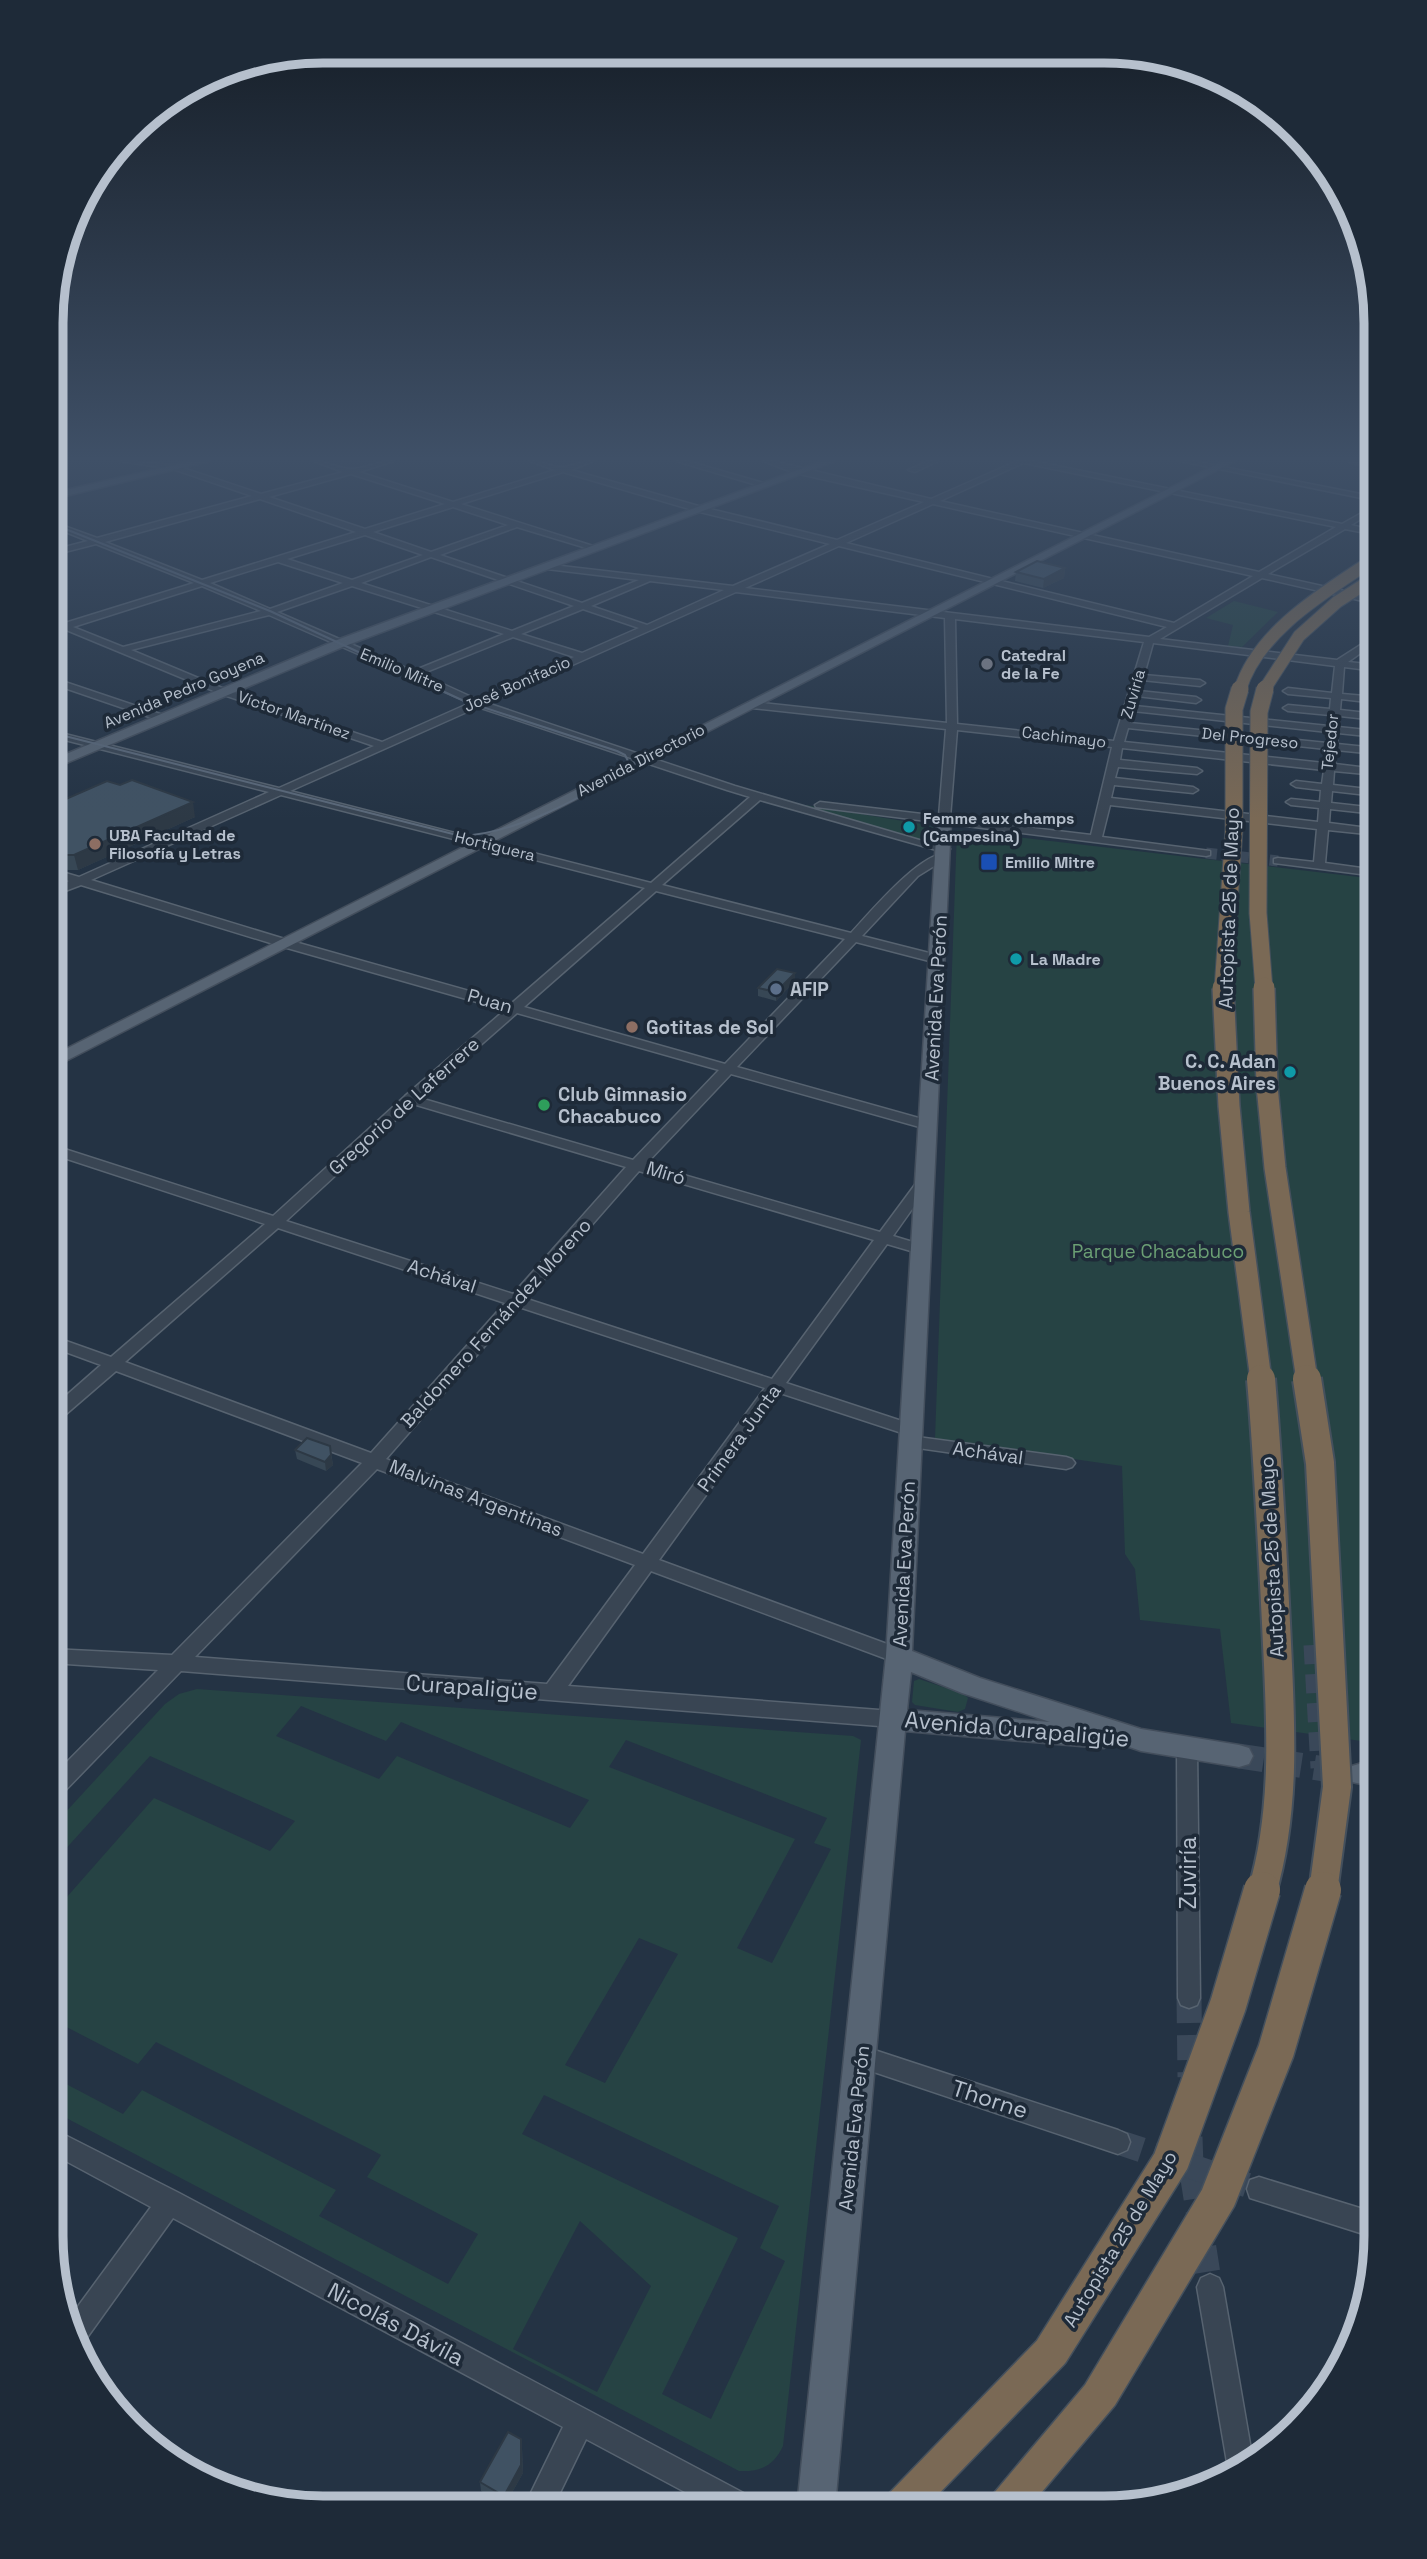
<svg xmlns="http://www.w3.org/2000/svg" width="1427" height="2559" viewBox="0 0 1427 2559" font-family="'Space Grotesk',sans-serif">
	<rect width="100%" height="100%" fill="#243344"/>
	<g fill="#264344" fill-rule="evenodd">
		<polygon points="1234,601 1278,612 1242,647 1228,646 1233,625 1206,618"/>
		<polygon points="775,800 928,825 936,829 936,833 932,839 919,839"/>
		<polygon points="957,830 1376,879 1376,1743 1231,1723 1220,1629 1140,1620 1135,1569 1125,1554 1122,1466 935,1439"/>
		<polygon points="919,1679 964,1694 968,1698 965,1709 958,1712 915,1705 912,1702 914,1681"/>
		<path d="M197,1689L853,1736L861,1740L783,2446C774,2466 760,2472 739,2471L51,2110V2076L123,2114L142,2090L336,2190L319,2216L448,2284L478,2234L367,2177L381,2155L370,2149L156,2042L138,2064L51,2019V1915L154,1798L270,1851L295,1821L150,1756L51,1865V1828L165,1704L179,1694ZM301,1706L386,1741L401,1722L589,1800L570,1828L397,1756L379,1779L276,1736ZM626,1740L827,1818L814,1843L831,1849L772,1963L737,1948L795,1839L609,1767ZM639,1938L678,1954L605,2083L565,2065ZM544,2095L779,2206L760,2248L785,2261L711,2419L662,2394L738,2238L522,2134ZM580,2221L651,2286L597,2392L513,2349Z"/>
	</g>
	<g fill="none" stroke-linecap="round" stroke-linejoin="round">
		<polyline stroke="#3a4859" stroke-width="11" stroke-dasharray="11 5" stroke-linecap="butt" points="1206,853 1278,861"/>
		<polyline stroke="#3a4859" stroke-width="19" stroke-dasharray="19 10" stroke-linecap="butt" points="1313,1645 1320,1768"/>
		<g stroke="#3a4859" stroke-width="25" stroke-dasharray="25 12" stroke-linecap="butt">
			<polyline points="1189,1998 1190,2077"/>
			<polyline points="1190,2137 1191,2166 1210,2287"/>
			<polyline points="1118,2142 1259,2189"/>
		</g>
		<polyline stroke="#3a4859" stroke-width="25" stroke-dasharray="25 13" stroke-linecap="butt" points="1239,1756 1351,1773"/>
		<defs>
			<g id="minor">
				<path d="M120,461L174,465L261,494L343,472L314,461C327,461 341,470 354,469C368,467 380,461 394,461L359,472L453,502L555,470L530,461C541,461 554,468 564,467C575,465 583,461 593,461L571,470L702,507L837,540L924,502L795,473L763,461H773L931,499L1017,461H1033L1342,524L1376,505V510L1351,525L1376,531V535L1345,529L1268,574L1376,598V604L1262,578L1160,639L1337,660L1376,635V642L1348,662L1376,665V671L1344,667L1342,694L1376,697V703L1341,699L1340,710L1376,714V720L1340,716L1338,727L1376,731V737L1338,733L1337,744L1376,748V754L1336,750L1335,764L1376,769V775L1334,771L1333,785L1376,790V796L1332,791L1331,803L1376,808V814L1330,809L1329,823L1376,829V835L1328,830L1325,863L1376,870V876L1274,863V859L1278,858L1314,862L1317,829L1110,805L1102,837L1210,851V855L1206,856L816,807L815,805L820,802L939,816L946,729L752,708L747,705L752,702L947,723L945,618L736,592L487,703L735,786L950,849L940,851L760,800L662,885L851,933C868,915 922,850 947,854V858L918,876L862,936L941,956V962L937,963L856,942L737,1067L933,1122L935,1125L933,1128H923L731,1074L646,1164L880,1232L920,1178L925,1177L932,1181L893,1236L926,1246L929,1249L926,1252L921,1254L887,1244L786,1383L917,1426L920,1430L917,1434H905L780,1393L659,1560L906,1651L909,1656L906,1661L899,1663L892,1661L651,1571L568,1686L892,1711L899,1713L902,1719L899,1725L892,1727L181,1671L58,1798L51,1800V1778L158,1670L51,1663V1649L172,1655L362,1463L116,1371L58,1421L52,1423V1408L101,1365L52,1347V1336L111,1357L265,1224L52,1154V1145L273,1216L405,1096L505,1010L280,946L81,885L52,896V888L69,881L52,876V869L79,877L269,792L53,737V731L279,788L374,746L221,694L64,629L53,633L56,622L65,623L194,583L96,544L53,555V550L88,541L53,527V522L97,538L252,496L173,469ZM1023,463H1024L1336,527L1259,572L940,501ZM563,472L696,511L830,544L733,586L544,564V568L547,569L639,580L582,603L440,555L517,527L593,550V546L461,504ZM351,474L445,504L365,529L269,497ZM260,499L356,532L202,580L105,542ZM933,504L1253,576L1174,623L846,543ZM453,507L508,525L431,552L373,532ZM365,535L423,555L352,580L287,559ZM839,546L1167,627L1149,637L745,588ZM431,557L574,606L512,631L361,583ZM278,562L343,583L270,609L210,583ZM650,581L724,590L647,625L591,606ZM202,586L261,611L123,647L73,627ZM352,586L504,634L413,671L277,612ZM583,609L639,628L582,653L521,634ZM269,615L470,703L382,742L227,690L131,650ZM955,619L1144,642L1114,741L957,724ZM513,637L574,657L478,700L421,674ZM1153,643L1335,666L1332,693L1288,688L1283,691L1288,694L1331,698L1330,709L1288,705L1283,708L1288,711L1330,715L1328,726L1135,706L1137,696L1196,703L1201,700L1196,697L1139,691L1142,680L1200,686L1205,683L1200,680L1144,675ZM478,707L727,790L750,797L651,883L290,791ZM1133,711L1328,732L1327,743L1130,723ZM1128,728L1326,749L1324,763L1124,742ZM957,730L1112,747L1091,835L950,818ZM1122,748L1324,770L1322,784L1296,781L1291,784L1296,787L1321,790L1320,802L1291,799L1286,802L1291,805L1319,808L1318,822L1111,798L1114,785L1193,793L1198,790L1193,787L1115,778L1118,767L1197,774L1202,771L1197,768L1120,760ZM281,795L645,888L512,1003L288,940L91,880ZM656,891L845,939L725,1064L524,1007ZM517,1013L719,1070L633,1160L420,1098ZM413,1104L626,1167L513,1294L286,1221ZM639,1171L874,1240L772,1379L527,1299ZM278,1228L505,1303L371,1453L125,1362ZM519,1307L765,1388L643,1554L386,1459ZM377,1469L635,1565L547,1684L195,1657Z"/>
				<polygon points="676,461 687,461 767,484 760,486"/>
				<polygon points="928,461 938,461 915,472 908,470"/>
				<polygon points="1180,461 1193,461 1376,497 1376,501"/>
				<polygon points="53,678 166,716 167,718 158,720 53,684"/>
				<polygon points="52,1044 73,1051 75,1054 68,1058 52,1053"/>
				<polygon points="910,1436 1066,1457 1072,1459 1075,1463 1072,1467 1066,1469 904,1446 901,1442 904,1438"/>
				<polygon points="1187,1740 1194,1742 1197,1748 1200,1998 1197,2005 1189,2008 1181,2005 1178,1998 1177,1748 1180,1742"/>
				<polygon points="862,2046 1118,2130 1127,2134 1130,2142 1127,2150 1118,2154 862,2068 854,2065 850,2057 854,2049"/>
				<polygon points="51,2128 179,2193 751,2497 755,2507 713,2507 586,2439 553,2507 524,2507 563,2427 173,2218 81,2346 77,2348 65,2324 151,2207 51,2153"/>
				<polygon points="1259,2177 1376,2213 1376,2238 1250,2198 1247,2189 1250,2180"/>
				<polygon points="1210,2274 1219,2278 1223,2287 1253,2461 1229,2474 1197,2287 1201,2278"/>
			</g>
			<g id="major">
				<polygon points="192,461 210,461 53,499 53,493"/>
				<polygon points="822,461 835,461 345,646 52,769 52,760 337,640"/>
				<polygon points="1223,461 1235,461 52,1068 52,1056"/>
				<polygon points="1349,461 1376,462 1376,468 1350,463"/>
				<path d="M944,818L951,822L912,1651L980,1678L1141,1729L1239,1745L1249,1748L1253,1756L1249,1764L1239,1767L1141,1751L1115,1742L1104,1748L905,1731L835,2507H797L886,1656L937,822ZM911,1672L962,1693L1050,1722L907,1710Z"/>
				<polygon points="1362,1763 1376,1765 1376,1787 1352,1782 1348,1774 1352,1766"/>
			</g>
		</defs>
		<use href="#minor" stroke="#576370" stroke-width="3"/>
		<use href="#major" stroke="#434e5c" stroke-width="3"/>
		<use href="#minor" fill="#394553" fill-rule="evenodd"/>
		<use href="#major" fill="#576473" fill-rule="evenodd"/>
		<path stroke="#5b697a" stroke-width="2" d="M53,524L270,611L464,701L617,751L625,755L629,763C590,797 513,834 461,836L53,733"/>
		<defs>
			<g id="highway-bridge-far4">
				<path d="M1240,690C1258,630 1327,591 1376,558"/>
				<polyline points="1264,690 1299,636 1337,602 1376,577"/>
			</g>
			<g id="highway-bridge-far3">
				<polyline points="1223,989 1234,829 1234,709 1240,689"/>
				<polyline points="1264,989 1258,913 1259,712 1265,689"/>
			</g>
			<g id="highway-bridge-far2">
				<polyline points="1223,988 1229,1106 1239,1212 1261,1380"/>
				<polyline points="1264,988 1267,1086 1275,1168 1307,1380"/>
			</g>
			<g id="highway-bridge-far1">
				<path d="M1261,1379C1268,1460 1272,1541 1276,1623C1280,1712 1288,1804 1262,1892"/>
				<polyline points="1307,1379 1320,1463 1337,1787 1323,1892"/>
			</g>
			<g id="highway-bridge">
				<polyline points="900,2508 1051,2352 1171,2161 1228,2005 1262,1890"/>
				<polyline points="1005,2508 1100,2395 1218,2198 1276,2051 1323,1890"/>
			</g>
		</defs>
		<use href="#highway-bridge-far4" stroke="#44505d" stroke-width="14" stroke-linecap="butt"/>
		<use href="#highway-bridge-far3" stroke="#44505d" stroke-width="19" stroke-linecap="butt"/>
		<use href="#highway-bridge-far2" stroke="#44505d" stroke-width="24" stroke-linecap="butt"/>
		<use href="#highway-bridge-far1" stroke="#44505d" stroke-width="32" stroke-linecap="butt"/>
		<use href="#highway-bridge" stroke="#44505d" stroke-width="39" stroke-linecap="butt"/>
		<use href="#highway-bridge-far4" stroke="#7a6955" stroke-width="12"/>
		<use href="#highway-bridge-far3" stroke="#7a6955" stroke-width="17"/>
		<use href="#highway-bridge-far2" stroke="#7a6955" stroke-width="21"/>
		<use href="#highway-bridge-far1" stroke="#7a6955" stroke-width="28"/>
		<use href="#highway-bridge" stroke="#7a6955" stroke-width="36"/>
	</g>
	<g fill="#374755">
		<polygon points="1065,568 1064,578 1043,588 1015,581 1016,572"/>
		<polygon points="52,805 195,817 78,870 68,870 52,865"/>
		<polygon points="795,981 776,1001 758,996 758,988"/>
		<polygon points="330,1446 333,1465 326,1471 297,1459 295,1450"/>
		<polygon points="522,2448 523,2473 505,2505 481,2491 480,2482"/>
	</g>
	<g fill="#2d3945">
		<polygon points="1065,568 1064,578 1043,588 1044,579"/>
		<polygon points="193,802 195,817 78,870 74,855"/>
		<polygon points="795,973 795,981 776,1001 776,992"/>
		<polygon points="331,1455 333,1465 326,1471 325,1462"/>
		<polygon points="521,2439 523,2473 505,2505 504,2496"/>
	</g>
	<g fill="#405263" stroke="#2d3945" stroke-width="2">
		<polygon points="1037,561 1065,568 1044,579 1016,572"/>
		<polygon points="132,780 193,802 74,855 65,855 52,851 52,805 107,781 120,785"/>
		<polygon points="777,969 795,973 776,992 758,988"/>
		<polygon points="307,1438 330,1446 331,1455 325,1462 295,1450"/>
		<polygon points="508,2432 521,2439 521,2465 504,2496 480,2482"/>
	</g>
	<linearGradient id="sky" x2="0" y2="1"><stop stop-color="#141c25"/><stop offset="0.56" stop-color="#3f5067"/><stop offset="1" stop-color="#3f5067" stop-opacity="0"/></linearGradient>
	<rect width="1427" height="819" fill="url(#sky)"/>
	<circle fill="#6b7280" stroke="#1e2a38" stroke-width="2.5" cx="987" cy="664" r="7"/>
	<g fill="#0f9aa8" stroke="#1e2a38" stroke-width="2.5">
		<circle cx="909" cy="827" r="7"/>
		<circle cx="1016" cy="959" r="7"/>
		<circle cx="1290" cy="1072" r="7"/>
	</g>
	<g fill="#8d6e63" stroke="#1e2a38" stroke-width="2.5">
		<circle cx="95" cy="844" r="7"/>
		<circle cx="632" cy="1027" r="7"/>
	</g>
	<rect fill="#1a4fb4" stroke="#1e2a38" stroke-width="2.5" x="980" y="853" width="18" height="18" rx="3.5"/>
	<circle fill="#5c6f8a" stroke="#1e2a38" stroke-width="2.5" cx="776" cy="989" r="7"/>
	<circle fill="#2e9e5b" stroke="#1e2a38" stroke-width="2.5" cx="544" cy="1105" r="7"/>
	<g text-anchor="middle" dominant-baseline="central" stroke-width="7" stroke-linejoin="round" paint-order="stroke">
		<g font-size="16" font-weight="bold" fill="#b6c0cd" stroke="#1e2a38" text-anchor="start">
			<text x="1001" y="655">Catedral<tspan x="1001" dy="18">de la Fe</tspan></text>
			<text x="923" y="818">Femme aux champs<tspan x="923" dy="18">(Campesina)</tspan></text>
			<text x="109" y="835">UBA Facultad de<tspan x="109" dy="18">Filosofía y Letras</tspan></text>
			<text x="1005" y="862">Emilio Mitre</text>
			<text x="1030" y="959">La Madre</text>
		</g>
		<g font-size="16" fill="#b6c0cd" stroke="#1e2a38">
			<text transform="translate(402 670) rotate(23)">Emilio Mitre</text>
			<text transform="translate(517 684) rotate(-24)">José Bonifacio</text>
			<text transform="translate(184 690) rotate(-23)">Avenida Pedro Goyena</text>
			<text transform="translate(1133 694) rotate(-74)">Zuviría</text>
			<text transform="translate(294 715) rotate(19)">Víctor Martínez</text>
			<text transform="translate(1064 737) rotate(7)">Cachimayo</text>
			<text transform="translate(1250 738) rotate(6)">Del Progreso</text>
			<text transform="translate(1330 742) rotate(-84)">Tejedor</text>
			<text transform="translate(641 760) rotate(-27)">Avenida Directorio</text>
			<text transform="translate(495 846) rotate(14)">Hortiguera</text>
		</g>
		<g font-size="19" fill="#b6c0cd" stroke="#1e2a38">
			<text transform="translate(1229 908) rotate(-88)">Autopista 25 de Mayo</text>
			<text transform="translate(936 998) rotate(-87)">Avenida Eva Perón</text>
			<text transform="translate(490 1001) rotate(16)">Puan</text>
			<text transform="translate(404 1106) rotate(-42)">Gregorio de Laferrere</text>
			<text transform="translate(666 1173) rotate(17)">Miró</text>
			<text transform="translate(442 1276) rotate(18)">Achával</text>
			<text transform="translate(496 1323) rotate(-48)">Baldomero Fernández Moreno</text>
			<text transform="translate(739 1438) rotate(-54)">Primera Junta</text>
			<text transform="translate(988 1453) rotate(8)">Achával</text>
			<text transform="translate(476 1498) rotate(21)">Malvinas Argentinas</text>
			<text transform="translate(1272 1557) rotate(-93)">Autopista 25 de Mayo</text>
			<text transform="translate(904 1564) rotate(-87)">Avenida Eva Perón</text>
			<text transform="translate(854 2128) rotate(-84)">Avenida Eva Perón</text>
			<text transform="translate(1120 2239) rotate(-59)">Autopista 25 de Mayo</text>
		</g>
		<g font-size="19" font-weight="bold" fill="#b6c0cd" stroke="#1e2a38" text-anchor="start">
			<text x="790" y="989">AFIP</text>
			<text x="646" y="1027">Gotitas de Sol</text>
			<text x="1276" y="1061" text-anchor="end">C. C. Adan<tspan x="1276" dy="22">Buenos Aires</tspan></text>
			<text x="558" y="1094">Club Gimnasio<tspan x="558" dy="22">Chacabuco</tspan></text>
		</g>
		<g font-size="19" fill="#6b9f74" stroke="#1e2a38">
			<text x="1158" y="1251">Parque Chacabuco</text>
		</g>
		<g font-size="23" fill="#b6c0cd" stroke="#1e2a38">
			<text transform="translate(472 1687) rotate(4)">Curapaligüe</text>
			<text transform="translate(1017 1729) rotate(5)">Avenida Curapaligüe</text>
			<text transform="translate(1188 1873) rotate(-90)">Zuviría</text>
			<text transform="translate(990 2099) rotate(18)">Thorne</text>
			<text transform="translate(396 2324) rotate(28)">Nicolás Dávila</text>
		</g>
	</g>
	<path d="M0 0H1427V2559H0ZM323 63H1104A260 260 0 0 1 1364 323V2236A260 260 0 0 1 1104 2496H323A260 260 0 0 1 63 2236V323A260 260 0 0 1 323 63Z" fill="#1e2a38" fill-rule="evenodd"/>
	<path fill="none" stroke="#b6c0cd" stroke-width="9" d="M323 63H1104A260 260 0 0 1 1364 323V2236A260 260 0 0 1 1104 2496H323A260 260 0 0 1 63 2236V323A260 260 0 0 1 323 63Z"/>
</svg>
